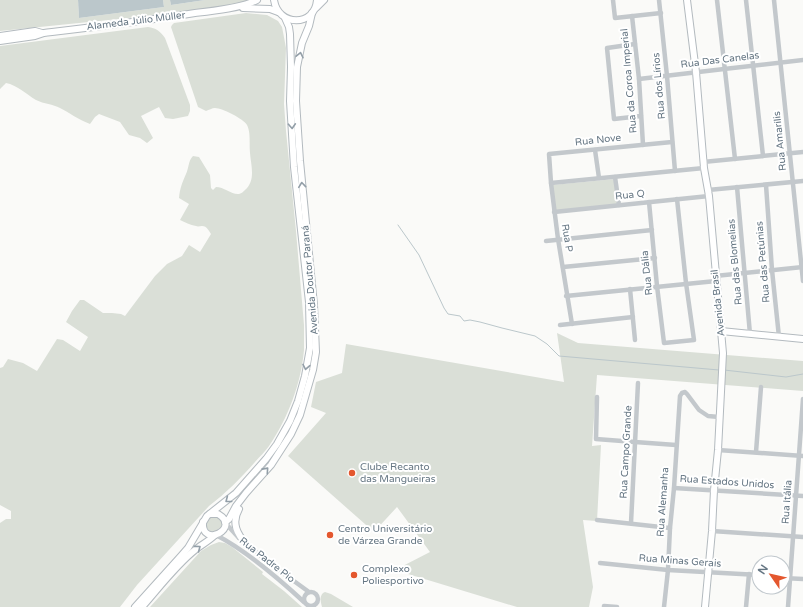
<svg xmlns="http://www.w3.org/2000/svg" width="803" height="607" viewBox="0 0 803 607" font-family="'Varela Round',sans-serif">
	<rect width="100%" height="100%" fill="#fafaf8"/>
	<g fill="#dadfd7">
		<polygon points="0,0 78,0 79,18 164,7 163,0 170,0 171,5 205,0 251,0 246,2 222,7 168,14 0,31"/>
		<path d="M246,13L267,15L278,21L282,27L283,32L286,48L284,104L286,131L296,231L304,325C304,333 304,342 304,350C301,384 288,418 269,446C265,452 259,457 255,462C241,478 226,493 209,506L137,585L120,607H0V523L6,519H11V511L0,505V368L3,367L8,359L23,363L37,371L57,339L63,340L80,351L88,337L66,322L72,311L80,300H84L103,313H112L121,314L125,316L155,276L167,264L182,256L189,245L200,252L211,234C209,231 207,226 202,226C200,226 198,227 196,226C190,225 185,222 180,220L189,204L179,198C180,188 182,183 186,174C189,168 188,161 193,156L199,157L210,175L211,188L213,190L216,187C224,187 232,195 239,194C242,193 243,192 245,190C256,180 251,166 250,153C249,144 251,133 247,125C244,119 222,108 215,108C212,108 209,110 206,111L198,107L171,27L172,25L174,23Z"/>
		<path d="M148,27C156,28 160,31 165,38L190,105V111L188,116L173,119L165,118L159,107L141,116L153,138L147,143L140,138L129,135L120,122L99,114L95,117L90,124C79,120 70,113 60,108C53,104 44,104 36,100C26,94 17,85 6,83L0,89V46Z"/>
		<polygon points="615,179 617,204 555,211 552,185"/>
		<polygon points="557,333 578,343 803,361 803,391 597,375 592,446 601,445 597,521 583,520 593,587 589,607 517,607 395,570 430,552 397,507 374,532 288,456 326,413 311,407 316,382 342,373 346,344 564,382"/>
		<circle cx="214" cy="524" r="8"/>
		<polygon points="219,542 225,543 232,547 263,572 262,574 284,591 302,607 150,607 201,551 211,545"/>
		<path d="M325,592L331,594L353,607H322C321,602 319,597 323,593Z"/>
	</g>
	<g fill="#bbc7cb">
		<polygon points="78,0 163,0 164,7 79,18"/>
		<polygon points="170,0 205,0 171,5"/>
	</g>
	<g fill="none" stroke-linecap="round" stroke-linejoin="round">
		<g stroke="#bbc7cb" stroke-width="1">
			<polyline points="398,225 419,255 444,308 448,314 460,316 464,321 470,320 480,322 502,328 535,336 547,344 559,356 719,370"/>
			<polyline points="724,370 786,377 803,374"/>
		</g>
		<defs>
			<g id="secondary">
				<path d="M274,0C278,27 315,27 317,0"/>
				<polyline points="687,0 696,72 704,168 709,196 723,353 718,450 714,490 712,531 705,607"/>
				<polyline points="243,8 270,9 278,12"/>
				<polyline points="316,8 324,0"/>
				<polyline points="0,36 35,31 42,33"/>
				<path d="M0,41L35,36L44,33C94,27 145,21 195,13C213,11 242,8 257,0"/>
				<polyline points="721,331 803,339"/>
				<path d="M239,509C231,523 237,534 247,545"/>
				<path d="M203,522C201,549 242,528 218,514H210"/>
				<polyline points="225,522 229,519 236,506 246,493 271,465 291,434 300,415 313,370 316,352 314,305 300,161 296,101 297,67 302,43 309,26 312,13"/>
				<polyline points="135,607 181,556 188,548 207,516 236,493 266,459 277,444 290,421 298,401 305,376 310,348 309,302 294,167 290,101 291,67 290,34 289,27 285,18"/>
				<path d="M142,607C158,589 176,565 195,550C201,545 209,541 215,535"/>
			</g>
		</defs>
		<use href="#secondary" stroke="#b3babf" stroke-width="8"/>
		<g stroke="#c3c8cc" stroke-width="4.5">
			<polyline points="613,0 615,18 661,13"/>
			<polyline points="659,0 667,76 675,171"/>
			<polyline points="717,0 735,159"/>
			<polyline points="746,0 763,156"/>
			<polyline points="774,0 803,281"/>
			<polyline points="632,16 639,79 643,145"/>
			<polyline points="635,44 607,48 614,119 641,116"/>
			<polyline points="639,79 724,69 803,60"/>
			<polyline points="595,150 599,178"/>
			<polyline points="703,162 803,152"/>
			<polyline points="615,177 619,205"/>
			<polyline points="551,183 704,168"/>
			<polyline points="766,185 772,270 779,337"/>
			<polyline points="737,187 750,334"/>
			<polyline points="708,190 803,181"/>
			<polyline points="649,202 657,286 664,343 694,340 686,283 677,199"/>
			<polyline points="554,212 709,196"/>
			<polyline points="546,241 652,230"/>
			<polyline points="563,267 655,258"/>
			<polyline points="715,276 803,267"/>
			<polyline points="630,289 635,340"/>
			<polyline points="566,296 716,281"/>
			<polyline points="572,324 558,239 551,183 549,154 672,142"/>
			<polyline points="560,325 633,317"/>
			<polyline points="597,397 596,439 635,442 676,445"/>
			<polyline points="718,450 803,456"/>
			<polyline points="756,452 761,387"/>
			<polyline points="674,488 803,496"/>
			<polyline points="597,520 670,528"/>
			<polyline points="631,523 638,383"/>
			<polyline points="225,524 228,526 239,538"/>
			<polyline points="712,531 803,537"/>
			<path d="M216,535C247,551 278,578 304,602"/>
			<polyline points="245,543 276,568 309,592"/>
			<polyline points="600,563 668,570 759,575"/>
			<polyline points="783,578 803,579"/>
			<circle cx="311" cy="599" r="7"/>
			<polyline points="604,606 617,607"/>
			<polyline points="664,607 668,570 670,528 674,488 680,396 682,393 685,392 687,394 699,410 708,416 719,417"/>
			<polyline points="746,607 749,574"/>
			<polyline points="788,607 803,399"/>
		</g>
		<use href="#secondary" stroke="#fff" stroke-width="6"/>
	</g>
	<defs><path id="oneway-chevron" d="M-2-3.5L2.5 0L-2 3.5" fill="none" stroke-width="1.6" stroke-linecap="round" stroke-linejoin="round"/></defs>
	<g stroke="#939fa8">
		<use href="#oneway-chevron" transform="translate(300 55) rotate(-78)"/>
		<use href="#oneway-chevron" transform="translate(292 126) rotate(87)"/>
		<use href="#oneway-chevron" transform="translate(302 185) rotate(-96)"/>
		<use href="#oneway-chevron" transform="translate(306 367) rotate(101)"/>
		<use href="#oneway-chevron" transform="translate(266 470) rotate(-48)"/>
		<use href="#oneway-chevron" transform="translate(228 500) rotate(142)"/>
		<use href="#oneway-chevron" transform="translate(198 548) rotate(-37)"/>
	</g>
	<g fill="#e4572e" stroke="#fff" stroke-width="1.5">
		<circle cx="352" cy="473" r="4"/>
		<circle cx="330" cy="535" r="4"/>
		<circle cx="354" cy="575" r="4"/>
	</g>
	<g text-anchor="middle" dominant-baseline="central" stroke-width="4" stroke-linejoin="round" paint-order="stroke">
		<g font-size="10" fill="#657683" stroke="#fff">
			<text transform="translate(136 21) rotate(-7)">Alameda Júlio Müller</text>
			<text transform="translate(720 60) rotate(-7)">Rua Das Canelas</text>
			<text transform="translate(629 81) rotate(-95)">Rua da Coroa Imperial</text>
			<text transform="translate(659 86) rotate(-95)">Rua dos Lírios</text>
			<text transform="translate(598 140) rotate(-6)">Rua Nove</text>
			<text transform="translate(780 141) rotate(-96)">Rua Amarílis</text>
			<text transform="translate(630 195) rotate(-6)">Rua Q</text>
			<text transform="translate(567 238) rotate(81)">Rua P</text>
			<text transform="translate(735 262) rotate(-95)">Rua das Blomelias</text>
			<text transform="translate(763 262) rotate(-95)">Rua das Petúnias</text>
			<text transform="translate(647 273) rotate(-96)">Rua Dália</text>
			<text transform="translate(310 280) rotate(-95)">Avenida Doutor Paraná</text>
			<text transform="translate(718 303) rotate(-96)">Avenida Brasil</text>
			<text transform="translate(626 452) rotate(-87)">Rua Campo Grande</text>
			<text transform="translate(727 482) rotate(4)">Rua Estados Unidos</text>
			<text transform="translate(663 502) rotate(-86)">Rua Alemanha</text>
			<text transform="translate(787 502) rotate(-86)">Rua Itália</text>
			<text transform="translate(267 560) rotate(38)">Rua Padre Pio</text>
			<text transform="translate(680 561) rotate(4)">Rua Minas Gerais</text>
		</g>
		<g font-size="10" fill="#657683" stroke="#fff" text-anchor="start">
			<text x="360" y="467">Clube Recanto<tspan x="360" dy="12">das Mangueiras</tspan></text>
			<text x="338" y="529">Centro Universitário<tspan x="338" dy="12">de Várzea Grande</tspan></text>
			<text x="362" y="569">Complexo<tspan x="362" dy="12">Poliesportivo</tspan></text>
		</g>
	</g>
	<g transform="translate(771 575) rotate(304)"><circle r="19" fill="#ffffff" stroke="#c1c8cd"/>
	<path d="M0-3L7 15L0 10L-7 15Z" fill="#e4572e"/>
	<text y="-6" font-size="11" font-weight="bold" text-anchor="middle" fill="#657683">N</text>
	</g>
</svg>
